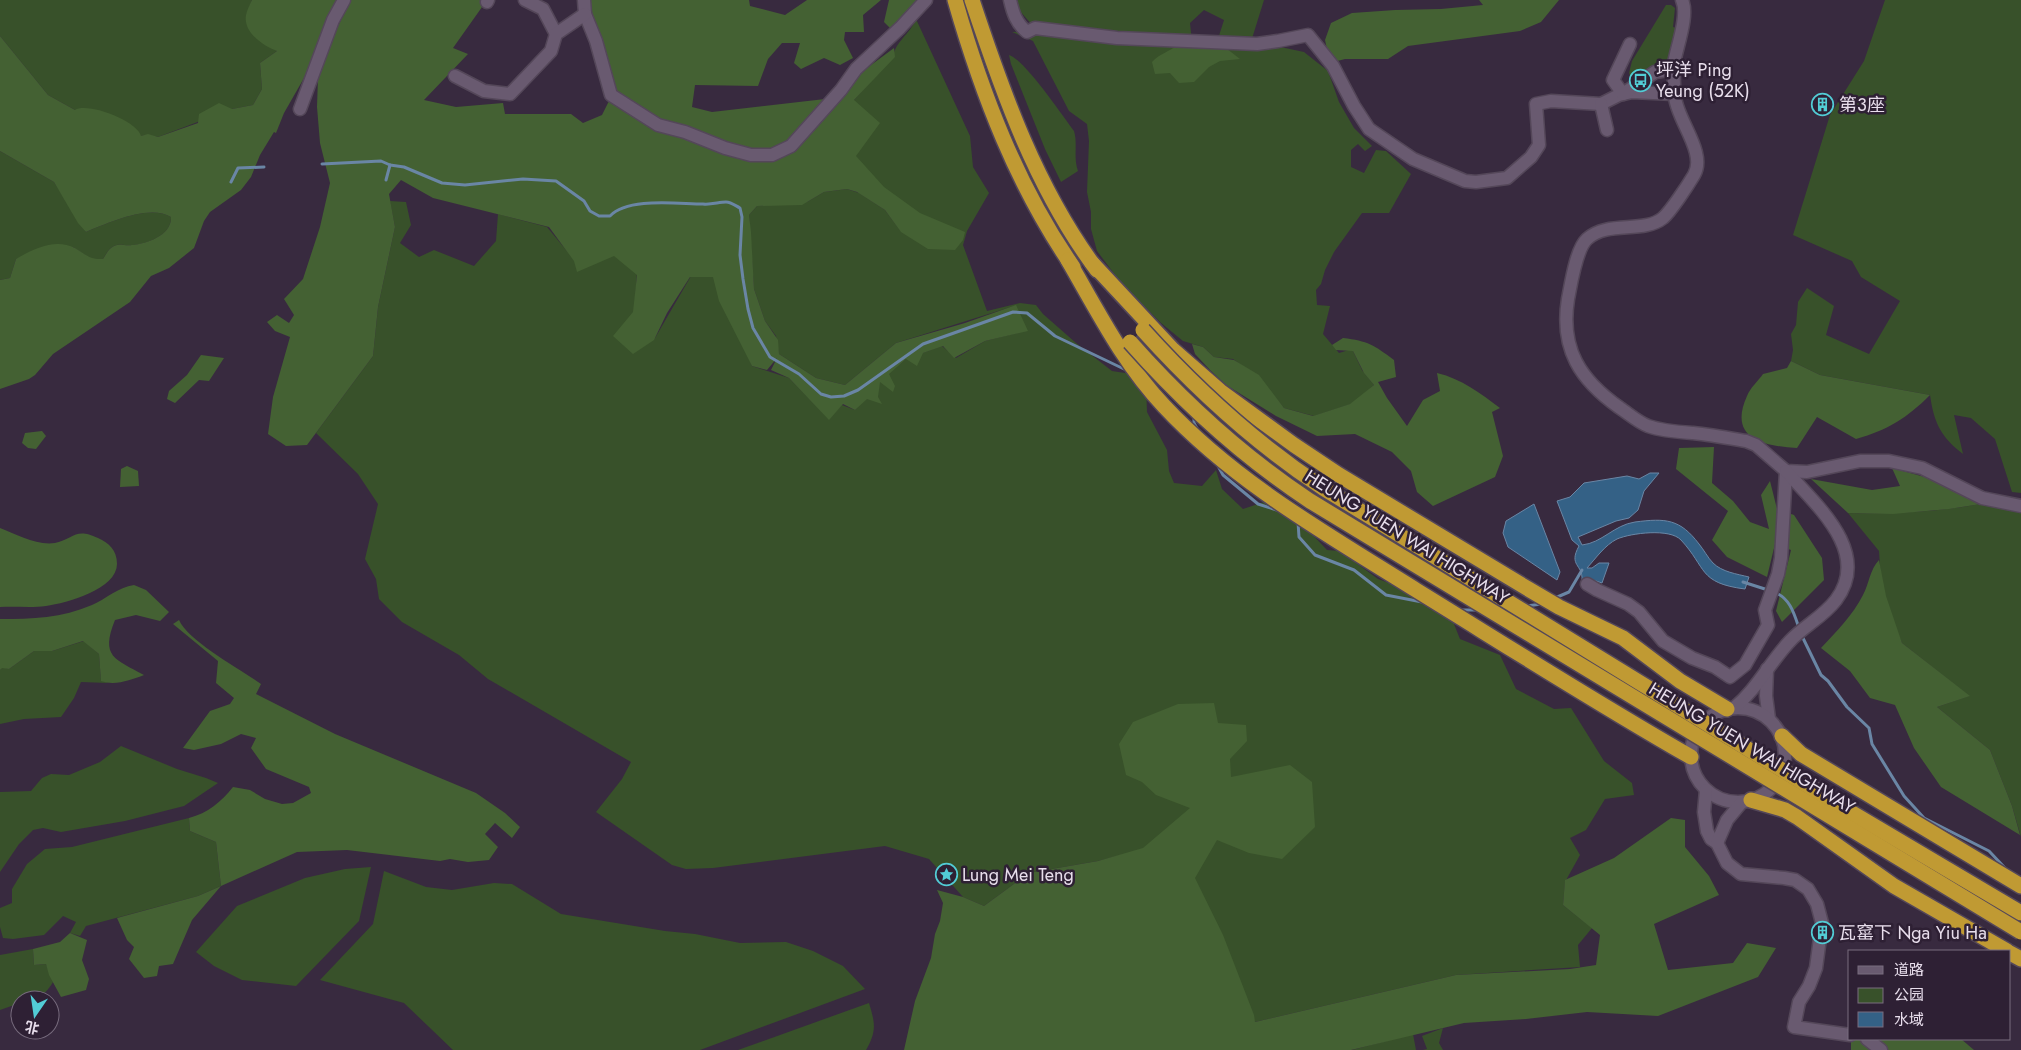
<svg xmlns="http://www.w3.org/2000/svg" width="2021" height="1050" viewBox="0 0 2021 1050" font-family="Jost,'Noto Sans SC',sans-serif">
	<rect width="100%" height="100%" fill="#382a3f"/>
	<g fill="#38512a">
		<polygon points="0,0 252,0 246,16 277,51 260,63 262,89 253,105 232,109 158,137 148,135 141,136 75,110 48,95 0,36"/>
		<polygon points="1018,0 1264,0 1250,45 1271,45 1304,52 1328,71 1339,102 1354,128 1372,146 1365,151 1358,144 1351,150 1351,167 1364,173 1376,150 1386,151 1411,174 1389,213 1362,213 1334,252 1325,270 1321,284 1316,290 1317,305 1330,306 1323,334 1339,353 1352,349 1362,370 1374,385 1354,403 1314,416 1284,408 1258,377 1233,359 1214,357 1203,347 1183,341 1161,323 1121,283 1097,251 1091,229 1091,212 1087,192 1089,141 1087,124 1069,111 1033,41 1012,32 1032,31 1056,36 1185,45 1242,45 1217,42 1224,20 1204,10 1190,23 1192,42 1116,38 1035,28 1017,8"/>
		<path d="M1885,0H2021V493L2012,492L1995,439L1971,418L1954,415L1963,454C1941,437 1934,423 1930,395L1820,375L1791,361L1793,350L1791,334L1796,325L1798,302L1807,288L1834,306L1826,335L1869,354L1900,301L1861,277L1852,261L1793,235L1830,115L1864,61Z"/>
		<polygon points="1666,5 1671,5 1675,8 1673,27 1677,28 1668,64 1635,78 1631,77 1629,73 1632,61"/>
		<path d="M916,19L970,136L973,167L989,193L967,231L963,245L987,311L1020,303L1036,305L1043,314L1076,343L1112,371L1151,377L1146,383L1147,412L1167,450L1169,471L1174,483L1202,486L1216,470L1222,489L1243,509L1267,501L1311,533L1327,550L1340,551L1378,579L1456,607L1454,624L1460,639L1500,655L1516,689L1554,709L1571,708L1604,761L1632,783L1634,795L1605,799L1586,830L1570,838L1580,855L1565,882L1563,905L1592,928L1578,945L1580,967L1456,975L1255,1022L1144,849L1098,861L1029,873L984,906L963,897L929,859L885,846L713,868L686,869L672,865L596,812L622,779L631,762L488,679L459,655L402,622L379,599L376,579L365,559L378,504L358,474L316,433L373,356L378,307L395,227L390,201L406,202L411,225L400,243L419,257L434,250L474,266L496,241L498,214L547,227L577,263L613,253L637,272L632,351L655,338L691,276H718L752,366L789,378L828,418L842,405L855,410L882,379L906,359L942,346L956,358L985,341L1025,331L1014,306L896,343L845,385L816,378L779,354L776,336L765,321L754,289L749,215L757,206L807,202L824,192L847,189L859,193L885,210L900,230L909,208L882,188L853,157L854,100L893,57C895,42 910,34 916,19Z"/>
		<path d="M1009,55C1024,59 1062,115 1074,131C1078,144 1073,157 1078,171L1061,182L1045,149L1011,64Z"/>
		<path d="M0,151L54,182L86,232C108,223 149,204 171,217C172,235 147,244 133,245C127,246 122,244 117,245C109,247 107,253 103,259L93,260L73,247L16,259L10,278L0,280Z"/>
		<path d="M1981,504L2021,512V837L2012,806L1990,750L1937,707L1969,696L1902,643L1882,596L1879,551L1848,513C1895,514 1935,512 1981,504Z"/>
		<polygon points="84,641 99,654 101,680 108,683 81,682 74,698 61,717 24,719 0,724 0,670 2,667 9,669 34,651 52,651"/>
		<polygon points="121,746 177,769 206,778 218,783 184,806 125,821 61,832 43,828 33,830 19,844 0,872 0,792 31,791 42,778 51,774 69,775 100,762"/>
		<polygon points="189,818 190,831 216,842 221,886 198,896 86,926 80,936 70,933 76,922 63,916 44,935 13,939 3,938 0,927 0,908 12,903 12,889 27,864 45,849 72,847"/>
		<polygon points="371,867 359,921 296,986 242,980 214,966 196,952 237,906 305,878 345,869"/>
		<polygon points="384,871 426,887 452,890 494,883 512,884 561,914 665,931 695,934 740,943 786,942 813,951 843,966 865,989 700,1050 453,1050 404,1003 320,980 373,924"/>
		<path d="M33,949L34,965L46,964L53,982C45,996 36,1000 20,1000V1003L0,1010V955Z"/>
		<path d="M869,1003C875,1023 877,1031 866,1050H738Z"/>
		<polygon points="1443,1028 1439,1043 1443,1050 1423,1050 1427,1049 1422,1036"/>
		<polygon points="1413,1034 1416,1050 1352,1050"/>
	</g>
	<g fill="#446133">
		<path d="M252,0H339L304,78L284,113L276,133L274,132L260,155L251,177L241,190L210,212L204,221L194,248L169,268L151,276L130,302L53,354L35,375L29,379L0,389V280L10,278L16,259C33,249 55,238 75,248C85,254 90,260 103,259C107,253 109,247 117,245C121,244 127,246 132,245C147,244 172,235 171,217C149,204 108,223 86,232L78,223L54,182L0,151V36L48,95L75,110C88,102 137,121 141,136L148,134L158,137L198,123L199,114L219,103L232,109L253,105L262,89L260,63L277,51C263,46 243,32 246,15C247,10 250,4 252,0Z"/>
		<polygon points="351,0 487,0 453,48 468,54 424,100 456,107 503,103 505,114 571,114 583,123 602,115 615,89 588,3 589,0 749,0 750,6 785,15 807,0 881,0 863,15 864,32 845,32 844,40 853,58 840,65 824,58 801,69 794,63 800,43 782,43 768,59 758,86 695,85 692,107 712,112 825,99 894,48 895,57 854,100 880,123 856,156 884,187 920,213 965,232 963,240 955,250 928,249 901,232 885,210 857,192 847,189 824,192 802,205 757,206 749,215 751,232 754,289 765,321 778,340 779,354 816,378 845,385 896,343 965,323 1016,305 1028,331 985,341 954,358 943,346 923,353 917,366 906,359 889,374 895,386 893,392 880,382 878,397 882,404 867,399 855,410 843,404 829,420 789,378 771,370 777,358 767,370 752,366 719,301 713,277 690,277 667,313 654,340 633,354 613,336 633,312 637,275 614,256 577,272 574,261 549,227 433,198 401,180 389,194 395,227 378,307 373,356 307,445 286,446 268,434 273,397 290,337 275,331 267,322 277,315 289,323 294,315 284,299 303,279 320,227 330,183 320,143 317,107 318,77 334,34"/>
		<polygon points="889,0 923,0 891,29 884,22"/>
		<polygon points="1479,0 1559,0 1541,22 1520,31 1408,46 1388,59 1345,59 1330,63 1325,40 1331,23 1352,13 1395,10 1441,9 1483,5"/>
		<path d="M1178,44L1222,45L1240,59L1220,61L1209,67L1194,82L1179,83L1170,73L1155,74L1152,62C1160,53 1170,52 1178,44Z"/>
		<path d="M1343,338C1368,341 1374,345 1394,360L1396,377L1378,382L1387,398L1407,426L1423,400L1440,391L1437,373C1462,379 1480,393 1500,408L1492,412L1503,456L1495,477L1433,506L1417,492L1411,471L1392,452L1355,434L1317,436L1276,416L1226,385L1210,370L1195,354L1192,344L1203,347L1214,357L1234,360L1259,375L1284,408L1313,416L1350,404L1374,385L1364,373L1353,351L1336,350L1332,345Z"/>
		<polygon points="201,355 224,358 209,381 199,380 175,403 167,399 169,391 187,375"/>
		<path d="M1791,361L1820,375L1930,395C1907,418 1888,430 1856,439L1817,417L1797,448C1762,446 1728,438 1747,396C1750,388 1758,381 1763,374L1787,368Z"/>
		<polygon points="42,431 46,436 36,449 28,448 22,443 25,433"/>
		<polygon points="1714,447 1712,483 1733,501 1750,522 1769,529 1761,495 1770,481 1777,509 1794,515 1822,558 1824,580 1782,622 1776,611 1791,550 1775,544 1767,577 1727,557 1712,540 1728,511 1676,469 1679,448"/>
		<polygon points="127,466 138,471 139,486 120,487 121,469"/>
		<polygon points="1892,468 1932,479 1981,504 1949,509 1893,514 1848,513 1811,479 1872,490 1900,486"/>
		<path d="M0,528C16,534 37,546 55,543C74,539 75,527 98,538C109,543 117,550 117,564C117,589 67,603 46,606C31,608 15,606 0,607Z"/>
		<path d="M1879,560L1886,596L1902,643L1970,696L1937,707L1990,750L2012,806L2020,835L1941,787L1914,748L1895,705L1870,698L1850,671L1821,648C1836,632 1853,615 1863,595C1869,584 1870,569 1879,560Z"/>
		<path d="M134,585L146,590L169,612L160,621L136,615L115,620C100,657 115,659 144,675C131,680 115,686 101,681L99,654L83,641L52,651H34L9,669L2,668L0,670V619C32,619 62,618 92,605C106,599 118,587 134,585Z"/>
		<path d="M179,620C188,641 240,669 261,684L256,694L335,734L476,793L505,813L520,827L512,838L495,823L485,834L498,847L489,860L468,862L450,859L440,861L347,850L297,852L221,886L192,920L173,964L159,966L157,976L144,978L129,959L134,947L127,940L117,918L198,896L221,886L216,842L190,831L189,818C208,813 221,802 233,787L250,790L265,799L282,804L293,803L311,793L309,787L266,769L251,748L256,738L241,734L221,744L194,750L183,748L210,711L230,704L234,698L216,683L218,661L173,624Z"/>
		<polygon points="1214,703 1218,723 1246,725 1247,741 1230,759 1231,777 1290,765 1312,782 1315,827 1282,859 1249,853 1217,840 1195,878 1223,935 1254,1015 1255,1022 1456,975 1570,969 1596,965 1600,935 1563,905 1565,880 1614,858 1671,818 1685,820 1685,847 1709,876 1719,895 1654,924 1668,970 1733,963 1747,943 1776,948 1758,977 1658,1016 1587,1012 1526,1019 1464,1023 1351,1050 904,1050 915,1001 931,958 935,934 940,921 943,903 937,890 963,897 984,906 1029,873 1098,861 1143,848 1190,808 1156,795 1142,782 1126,775 1119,744 1133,722 1178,704"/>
		<polygon points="70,933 87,940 82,960 89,979 86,990 61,997 49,975 46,964 34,965 33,949 60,942"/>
		<polygon points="1851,1039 1961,1039 1974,1050 1851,1050"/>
	</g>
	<g fill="#346186" stroke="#6a86a5">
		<path d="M1650,473H1659L1644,491L1638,510L1629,518L1616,521L1578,537L1582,545C1602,543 1614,525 1635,522C1666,518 1680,519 1699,544C1704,550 1708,558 1713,563C1722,572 1737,574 1749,577L1745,589C1698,583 1707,568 1681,540C1670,528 1631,533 1617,539C1605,545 1596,558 1587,568H1592L1599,563H1609L1602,583L1596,581L1587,583L1582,580C1583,564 1568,566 1579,546L1572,540L1557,501L1570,497L1584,483L1627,476L1639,479Z"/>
		<polygon points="1534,504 1560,572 1557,580 1508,547 1503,533 1506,521"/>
	</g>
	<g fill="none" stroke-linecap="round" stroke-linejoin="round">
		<g stroke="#6a86a5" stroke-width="3">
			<path d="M322,164L381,161L390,165L404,167L442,183L465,185L523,179L556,181L584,201L590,211L599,216H610C628,197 678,204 703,204C711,205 719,202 726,202C731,202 736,206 740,208L742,217L740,255L743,279L748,309L753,328L770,357L799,374L821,394L831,397L844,396L858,390L923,344L1013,312L1027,313L1055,336L1124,369H1129"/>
			<polyline points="386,180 390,165"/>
			<polyline points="231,182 238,168 264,167"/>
			<polyline points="1194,417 1194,423 1199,432"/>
			<polyline points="1217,464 1223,475 1258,504 1280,511"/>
			<polyline points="1298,522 1299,537 1315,555 1354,570 1386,595 1422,602"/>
			<polyline points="1743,582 1768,590"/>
			<path d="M1774,592C1790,598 1794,613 1799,628"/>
			<polyline points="1555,598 1569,592 1582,570"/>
			<polyline points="1526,606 1542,604"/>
			<polyline points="1459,610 1478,610"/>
			<polyline points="1801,634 1821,675 1828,681 1847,707 1869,728 1872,744 1904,796 1924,818 1989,851 2005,868"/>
		</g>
		<defs>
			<g id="street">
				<polyline points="525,0 543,9 556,34"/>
				<polyline points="584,0 585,14 596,41 611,95 658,125 685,132 725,148 751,155 772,155 791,146 841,90 856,69 900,28 926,0"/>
				<path d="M1010,0C1013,13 1016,23 1027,32L1035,28L1117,38L1257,44L1278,41L1308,35L1333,66L1354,106L1369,129L1413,159L1465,181L1476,182L1507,178L1531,157L1539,145L1536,104L1551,101L1601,104L1619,95L1632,92L1674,94"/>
				<path d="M1682,0C1689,15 1677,46 1674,63C1673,74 1674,86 1675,97C1677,120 1707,153 1694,175C1688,185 1671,211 1663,218C1643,234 1608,220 1587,239C1576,249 1571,284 1568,299C1560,349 1580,380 1620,408C1629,414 1638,422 1648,426C1662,431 1678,432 1693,433C1711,435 1728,438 1746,441L1756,445L1786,471L1807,472L1860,461H1889L1922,468L1982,498L2021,506"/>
				<polyline points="487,2 488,0"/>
				<polyline points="1630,44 1613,80 1623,94 1655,72 1674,69"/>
				<polyline points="455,76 484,91 510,94 551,51 556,34 585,14"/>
				<polyline points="1601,104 1607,130"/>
				<polyline points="300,109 333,20 344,0"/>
				<polyline points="1587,584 1597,590 1628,604 1639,612 1663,641 1692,658 1715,667 1730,677 1745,665 1768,625 1765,610 1778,574 1781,558 1786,471"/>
				<polyline points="1767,669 1766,696 1769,719"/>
				<circle cx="1738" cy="755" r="47"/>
				<path d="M1734,708C1757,689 1770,662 1790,641C1804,626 1823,617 1836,600C1872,552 1816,505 1786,471"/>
				<polyline points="1706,790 1704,812 1707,831 1711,839 1717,843 1727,863 1741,874 1784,878 1795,880 1808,889 1817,904 1822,923 1816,968 1809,986 1799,1002 1794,1027 1850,1035"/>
				<polyline points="1717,843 1727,820 1742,802"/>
				<polyline points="1867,1039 1881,1050"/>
			</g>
			<g id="highway">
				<path d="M955,0C982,94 1017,186 1073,267"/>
				<path d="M972,0C1003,94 1037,190 1097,270"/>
				<path d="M1068,260C1097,310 1124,364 1164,406C1236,483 1327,534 1416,590C1507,646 1598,704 1691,757"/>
				<polyline points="1092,263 1173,350 1220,391 1294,445 1339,475 1530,590 1559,607 1623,638 1680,681 1727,709"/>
				<polyline points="1782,736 1801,754 2021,886"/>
				<polyline points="1751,800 1785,810 1797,817 1894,886 2007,951"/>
				<polyline points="2010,953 2021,959"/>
			</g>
		</defs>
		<use href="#street" stroke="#544759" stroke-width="15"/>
		<use href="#highway" stroke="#544759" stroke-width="18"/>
		<use href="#street" stroke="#695a70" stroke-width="12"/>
		<use href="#highway" stroke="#c09a33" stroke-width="15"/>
		<defs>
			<g id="highway-bridge">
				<path d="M1143,330C1197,390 1255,443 1323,488L1852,813L2021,913"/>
				<path d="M1130,342C1184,403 1242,456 1310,501L2021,932"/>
			</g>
		</defs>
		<use href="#highway-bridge" stroke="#544759" stroke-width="18" stroke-linecap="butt"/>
		<use href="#highway-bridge" stroke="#c09a33" stroke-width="15"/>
	</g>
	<defs>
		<symbol id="bus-ring" viewBox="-11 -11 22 22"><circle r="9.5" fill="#2e2034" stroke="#52ccd5" stroke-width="1.5"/><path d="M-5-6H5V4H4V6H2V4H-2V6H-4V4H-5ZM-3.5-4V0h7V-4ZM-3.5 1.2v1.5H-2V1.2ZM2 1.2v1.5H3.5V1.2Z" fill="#52ccd5"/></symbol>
		<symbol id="building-ring" viewBox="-11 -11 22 22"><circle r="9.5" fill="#2e2034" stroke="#52ccd5" stroke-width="1.5"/><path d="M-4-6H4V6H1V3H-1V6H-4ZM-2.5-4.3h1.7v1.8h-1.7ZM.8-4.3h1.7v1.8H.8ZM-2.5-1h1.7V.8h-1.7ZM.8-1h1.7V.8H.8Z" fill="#52ccd5"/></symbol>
		<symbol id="sight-ring" viewBox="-11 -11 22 22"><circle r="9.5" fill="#2e2034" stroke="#52ccd5" stroke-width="1.5"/><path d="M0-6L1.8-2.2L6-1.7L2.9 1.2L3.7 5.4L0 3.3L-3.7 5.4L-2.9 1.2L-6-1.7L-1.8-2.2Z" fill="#52ccd5"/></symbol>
	</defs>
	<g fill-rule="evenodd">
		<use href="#bus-ring" x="1628" y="68" width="25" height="25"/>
		<use href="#building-ring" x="1810" y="92" width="25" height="25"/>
		<use href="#sight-ring" x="934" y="862" width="25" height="25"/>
		<use href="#building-ring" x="1810" y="920" width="25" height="25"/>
	</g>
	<g text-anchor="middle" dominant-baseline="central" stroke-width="5" stroke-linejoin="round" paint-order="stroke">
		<g font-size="18" fill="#e8deec" stroke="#2e2034" text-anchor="start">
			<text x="1656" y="70">坪洋 Ping<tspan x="1656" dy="21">Yeung (52K)</tspan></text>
			<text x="1839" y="105">第3座</text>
			<text x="962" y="875">Lung Mei Teng</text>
			<text x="1838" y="933">瓦窰下 Nga Yiu Ha</text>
		</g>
		<g font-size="18" fill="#e8deec" stroke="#2e2034">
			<text transform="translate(1407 537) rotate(32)">HEUNG YUEN WAI HIGHWAY</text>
			<text transform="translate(1752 748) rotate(31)">HEUNG YUEN WAI HIGHWAY</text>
		</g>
	</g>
	<rect x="1848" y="950" width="162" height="90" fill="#2e2034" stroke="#786c7e"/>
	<rect x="1858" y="966" width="25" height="8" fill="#695a70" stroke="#786c7e"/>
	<text x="1894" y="975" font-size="15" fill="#e8deec">道路</text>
	<rect x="1858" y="988" width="25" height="15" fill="#38512a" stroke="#786c7e"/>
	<text x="1894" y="1000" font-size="15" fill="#e8deec">公园</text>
	<rect x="1858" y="1012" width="25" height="15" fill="#346186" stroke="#786c7e"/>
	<text x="1894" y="1025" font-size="15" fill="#e8deec">水域</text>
	<g transform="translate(35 1015) rotate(193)"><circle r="24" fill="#2e2034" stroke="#786c7e"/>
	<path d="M0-4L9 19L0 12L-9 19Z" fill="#52ccd5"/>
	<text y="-8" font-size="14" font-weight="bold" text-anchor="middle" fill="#e8deec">北</text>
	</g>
</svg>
